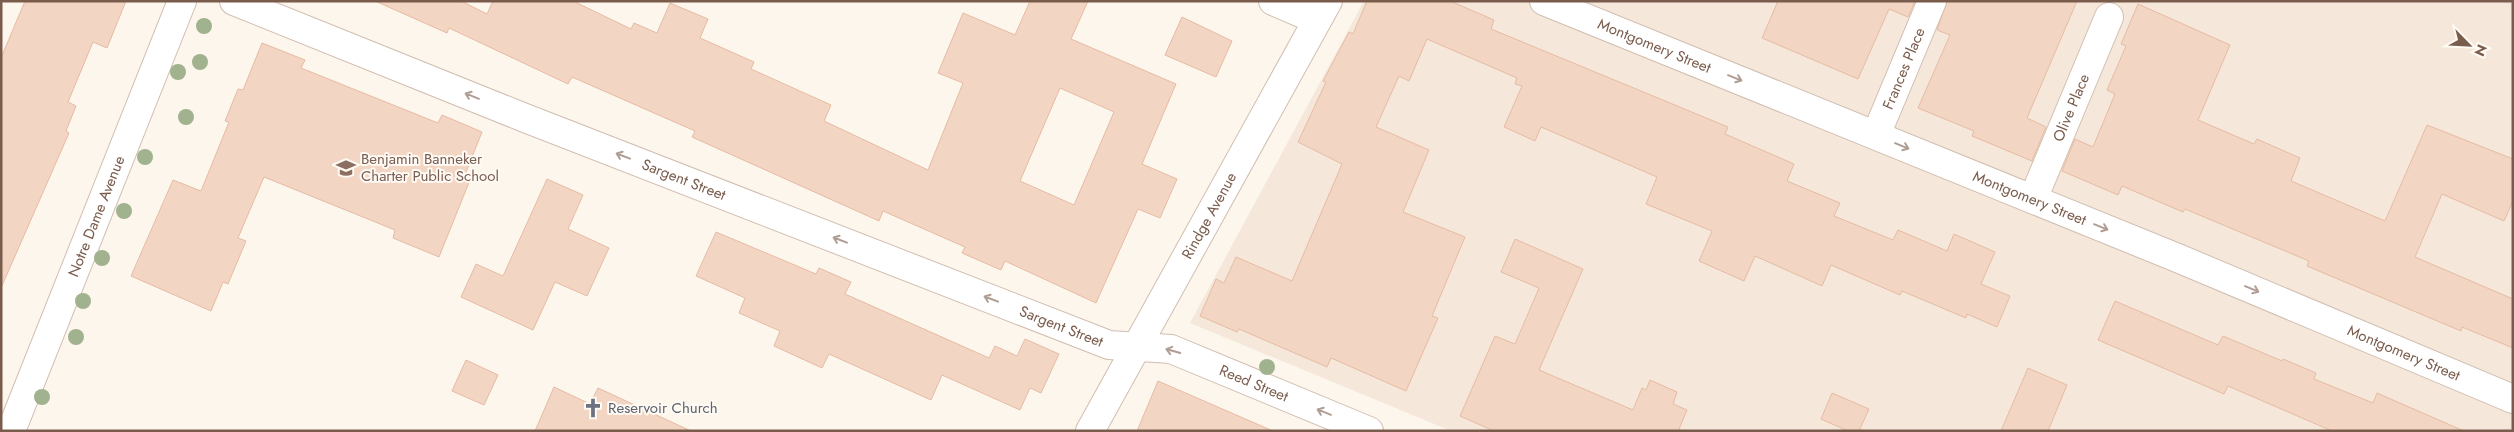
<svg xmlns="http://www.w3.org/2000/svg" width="2514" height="432" viewBox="0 0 2514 432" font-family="Jost,sans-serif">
	<rect width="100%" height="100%" fill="#fdf6ec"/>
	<polygon fill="#f5e8da" points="1364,1 2513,1 2513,431 1451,431 1190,323"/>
	<g fill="#f3d5c3" stroke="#e6bba3" fill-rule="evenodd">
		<polygon points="25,1 126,1 107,48 93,42 68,102 76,106 66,131 69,133 1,288 1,58"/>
		<path d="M375,1H461L487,14L493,1H573L631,29L634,23L657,33L670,3L708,19L700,38L754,62L751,69L831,105L824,121L928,170L963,83L938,73L963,13L1015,35L1030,1H1088L1071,39L1176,84L1142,164L1177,179L1160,218L1138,209L1096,303L1005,261L1001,270L962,253L965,247L883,211L879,221L692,137L695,131L572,77L568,84L449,28L447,33ZM1060,88L1114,112L1074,205L1020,181Z"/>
		<polygon points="1367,1 1450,1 1494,20 1491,29 1728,127 1725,134 1794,164 1787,181 1840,203 1834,216 1893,240 1898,230 1947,251 1954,234 1995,252 1981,284 2010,296 1997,327 1967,314 1966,318 1902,291 1900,295 1831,265 1822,286 1755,256 1744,281 1699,261 1712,231 1646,204 1657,177 1541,127 1535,141 1504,127 1522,86 1515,84 1517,78 1427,39 1409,81 1399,76 1376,127 1429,150 1403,212 1465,237 1432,316 1438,318 1406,391 1331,358 1327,367 1239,329 1237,332 1200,316 1216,279 1224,283 1236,257 1292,281 1342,164 1298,142 1326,82 1323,81 1349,32 1353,34"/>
		<polygon points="1778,1 1915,1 1908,17 1889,9 1858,79 1762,38"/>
		<polygon points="1947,1 2077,1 2027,118 2046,127 2032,161 1972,136 1974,131 1918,108 1950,35 1937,30"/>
		<polygon points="2138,4 2230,45 2198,120 2254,144 2257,139 2300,158 2291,181 2385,221 2427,125 2513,159 2513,201 2504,221 2442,194 2415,257 2513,299 2513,348 2462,327 2461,331 2307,266 2309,261 2185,209 2183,212 2122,186 2118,195 2062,171 2075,139 2093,147 2115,94 2107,90 2126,46 2121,44"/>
		<polygon points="1182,17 1232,41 1216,77 1165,55"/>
		<polygon points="262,43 305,60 301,68 438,123 442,115 482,132 464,177 470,180 439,257 393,238 395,230 264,177 238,238 246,241 228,284 223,282 211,311 131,276 173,180 201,191 229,122 225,121 238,89 243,90"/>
		<polygon points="547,179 583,195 568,229 609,248 587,296 555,282 533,330 461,297 476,264 503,276"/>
		<polygon points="716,232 816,274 819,268 851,282 845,294 989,358 995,346 1017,356 1025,339 1059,354 1041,393 1030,388 1020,410 942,375 931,400 829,354 822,368 774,346 780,331 739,313 745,298 696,276"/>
		<polygon points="1515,239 1583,269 1539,370 1633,410 1642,388 1646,390 1650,380 1677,392 1673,404 1687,410 1679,429 1682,431 1494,431 1460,416 1495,336 1515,344 1539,288 1501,272"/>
		<polygon points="2115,301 2218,345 2223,336 2282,361 2283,359 2316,373 2314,379 2373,403 2377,393 2464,431 2332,431 2228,386 2224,394 2098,340"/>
		<polygon points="466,360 498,375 484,405 452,391"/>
		<polygon points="2028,368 2067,385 2048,431 2001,431"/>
		<polygon points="1158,381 1273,431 1137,431"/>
		<polygon points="554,387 590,404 598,388 691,431 535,431"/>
		<polygon points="1832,393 1869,409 1859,431 1848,431 1821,419"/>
	</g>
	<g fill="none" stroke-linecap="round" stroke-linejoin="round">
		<defs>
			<g id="minor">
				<path id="s1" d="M234,1L525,118L1109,345L1171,349L1369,431"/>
				<polyline points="1273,1 1317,20"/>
				<path id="s2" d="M1544,1L2180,259L2513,399"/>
				<path id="s3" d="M1876,135L1932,1"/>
				<path id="s4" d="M2033,199L2109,17"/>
				<path id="s5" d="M11,431L182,1"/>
				<path id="s6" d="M1090,431L1328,1"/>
			</g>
		</defs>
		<use href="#minor" stroke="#d1beb0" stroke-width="30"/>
		<use href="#minor" stroke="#fff" stroke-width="28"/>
	</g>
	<g fill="#a0b28e">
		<circle cx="204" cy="26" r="8"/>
		<circle cx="200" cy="62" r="8"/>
		<circle cx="178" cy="72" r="8"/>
		<circle cx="186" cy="117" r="8"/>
		<circle cx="145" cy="157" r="8"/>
		<circle cx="124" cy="211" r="8"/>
		<circle cx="102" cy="258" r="8"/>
		<circle cx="83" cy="301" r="8"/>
		<circle cx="76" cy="337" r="8"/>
		<circle cx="1267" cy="367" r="8"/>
		<circle cx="42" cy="397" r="8"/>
	</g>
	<defs><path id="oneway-shaft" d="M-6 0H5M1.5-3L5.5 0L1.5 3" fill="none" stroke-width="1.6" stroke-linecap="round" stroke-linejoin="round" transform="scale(1.25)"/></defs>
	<g stroke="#af9d94">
		<use href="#oneway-shaft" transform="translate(1735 78) rotate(22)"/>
		<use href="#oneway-shaft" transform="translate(472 96) rotate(-158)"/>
		<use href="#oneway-shaft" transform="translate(1902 146) rotate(22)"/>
		<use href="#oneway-shaft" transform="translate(623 156) rotate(-159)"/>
		<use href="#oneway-shaft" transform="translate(2101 227) rotate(22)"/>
		<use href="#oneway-shaft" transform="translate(840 240) rotate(-159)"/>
		<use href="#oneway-shaft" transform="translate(2252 289) rotate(23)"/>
		<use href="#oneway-shaft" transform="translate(991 299) rotate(-159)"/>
		<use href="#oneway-shaft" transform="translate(1173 351) rotate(-164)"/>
		<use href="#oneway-shaft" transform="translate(1324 412) rotate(-158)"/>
	</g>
	<defs>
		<symbol id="school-bare" viewBox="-9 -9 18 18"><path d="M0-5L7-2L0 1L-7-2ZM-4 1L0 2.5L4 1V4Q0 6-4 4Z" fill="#8d6e63" stroke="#fffaf3" stroke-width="2.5" paint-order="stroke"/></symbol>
		<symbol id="church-bare" viewBox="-9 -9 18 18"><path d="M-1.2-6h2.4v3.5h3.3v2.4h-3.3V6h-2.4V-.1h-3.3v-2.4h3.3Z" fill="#6b7280" stroke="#fffaf3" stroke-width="2.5" paint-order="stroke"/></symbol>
	</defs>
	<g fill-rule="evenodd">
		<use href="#school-bare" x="332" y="154" width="28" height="28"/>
		<use href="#church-bare" x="579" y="394" width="28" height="28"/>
	</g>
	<g text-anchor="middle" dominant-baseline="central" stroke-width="4" stroke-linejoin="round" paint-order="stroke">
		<g font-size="15" fill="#7a5c4d" stroke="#fffaf3">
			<text stroke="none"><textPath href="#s2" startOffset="119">Montgomery Street</textPath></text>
			<text stroke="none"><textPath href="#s3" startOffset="72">Frances Place</textPath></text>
			<text stroke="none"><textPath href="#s4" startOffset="99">Olive Place</textPath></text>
			<text stroke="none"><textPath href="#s1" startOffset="484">Sargent Street</textPath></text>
			<text stroke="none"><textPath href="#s2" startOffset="524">Montgomery Street</textPath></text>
			<text stroke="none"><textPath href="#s5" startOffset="231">Notre Dame Avenue</textPath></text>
			<text stroke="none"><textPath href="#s6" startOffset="246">Rindge Avenue</textPath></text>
			<text stroke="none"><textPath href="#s1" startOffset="889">Sargent Street</textPath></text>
			<text stroke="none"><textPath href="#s2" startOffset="929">Montgomery Street</textPath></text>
			<text stroke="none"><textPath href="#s1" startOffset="1092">Reed Street</textPath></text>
		</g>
		<g font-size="15" fill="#785e54" stroke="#fffaf3" text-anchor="start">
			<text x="361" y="159">Benjamin Banneker<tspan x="361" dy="17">Charter Public School</tspan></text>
		</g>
		<g font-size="15" fill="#5b616d" stroke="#fffaf3" text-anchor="start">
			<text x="608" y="408">Reservoir Church</text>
		</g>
	</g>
	<rect width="2514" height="432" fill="none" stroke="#7a5c4d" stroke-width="5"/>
	<g transform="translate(2469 45) rotate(114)" stroke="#fffaf3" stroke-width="4" paint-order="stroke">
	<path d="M0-4L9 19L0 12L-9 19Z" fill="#7a5c4d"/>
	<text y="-8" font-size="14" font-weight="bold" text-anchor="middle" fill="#7a5c4d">N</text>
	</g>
</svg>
